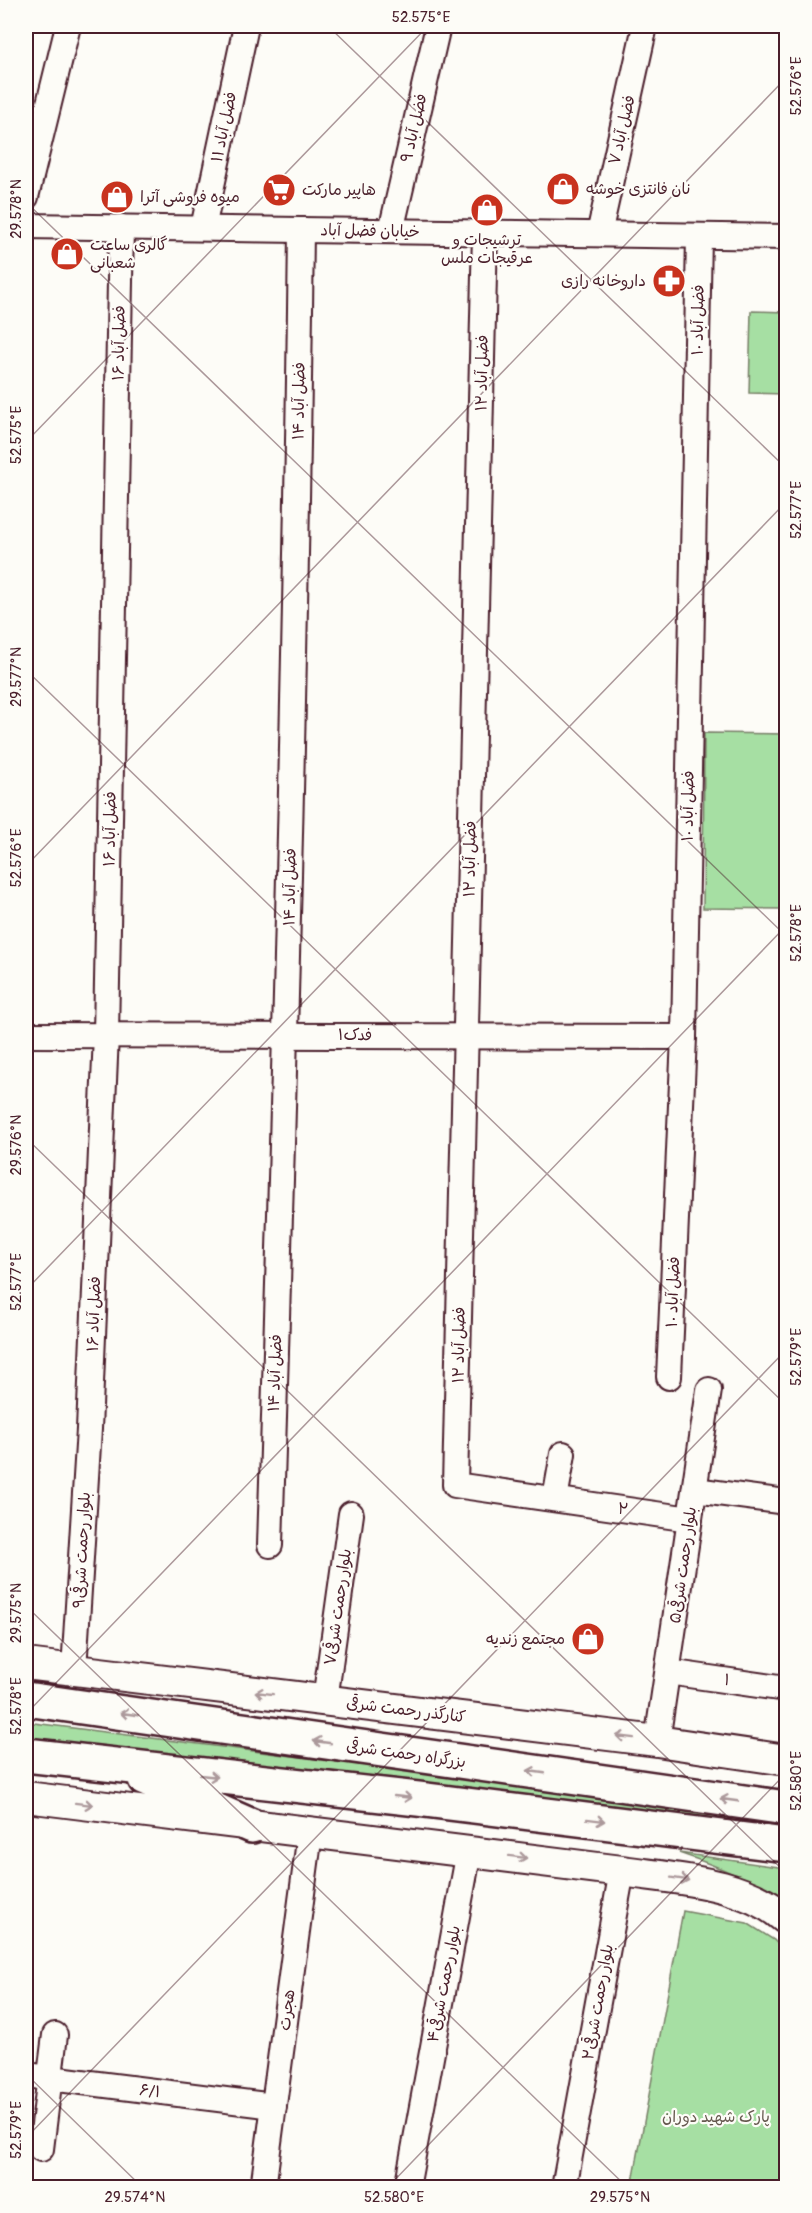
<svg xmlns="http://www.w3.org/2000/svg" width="812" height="2213" viewBox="0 0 812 2213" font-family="Pangolin,'Playpen Sans Arabic',sans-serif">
	<rect width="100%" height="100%" fill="#fdfcf7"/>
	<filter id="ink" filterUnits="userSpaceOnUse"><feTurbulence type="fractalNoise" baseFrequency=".0167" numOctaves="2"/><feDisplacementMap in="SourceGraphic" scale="12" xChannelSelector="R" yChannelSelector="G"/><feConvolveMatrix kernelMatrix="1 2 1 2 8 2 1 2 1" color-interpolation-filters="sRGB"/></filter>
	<g filter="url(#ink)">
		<g fill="#a6dfa3" stroke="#787f67" stroke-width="1.5">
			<polygon points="751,311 786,312 786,394 749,393"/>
			<polygon points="704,733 786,734 786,909 703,908"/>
			<polygon points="26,1722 786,1819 786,1831 26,1740"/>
			<path d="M679,1853L786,1868V1905C754,1880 717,1866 679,1853Z"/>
			<polygon points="683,1911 747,1923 774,1940 786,1953 786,2187 632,2187"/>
		</g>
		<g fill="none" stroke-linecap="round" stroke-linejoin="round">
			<defs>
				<g id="minor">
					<polyline points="26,197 68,26"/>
					<polyline points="26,226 786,237"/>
					<polyline points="203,228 246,26"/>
					<polyline points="391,231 438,26"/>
					<polyline points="485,233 455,1485 690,1519"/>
					<polyline points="599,234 645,26"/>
					<polyline points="26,1035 684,1037"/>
					<polyline points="669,1377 684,1037 699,236"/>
					<polyline points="695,1490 786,1502"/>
					<polyline points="555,1499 563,1454"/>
					<path d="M270,1545C284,1106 296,668 301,230"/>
					<polyline points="74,1670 89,1429 106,1035 121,227"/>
					<polyline points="668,1672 786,1689"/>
					<polyline points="325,1700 351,1514"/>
					<polyline points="657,1741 709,1390"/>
					<polyline points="26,2075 274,2106"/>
					<polyline points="41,2149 55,2035"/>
					<polyline points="263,2188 310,1833"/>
					<polyline points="407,2188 469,1851"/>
					<polyline points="564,2188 622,1871"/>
				</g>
				<g id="major">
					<polyline points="26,1664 657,1741 786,1760"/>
					<path d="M26,1797L622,1871C677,1879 743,1881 786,1919"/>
				</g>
				<g id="highway">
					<polyline points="26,1699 786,1808"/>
					<polyline points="26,1755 418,1799 786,1845"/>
					<polyline points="145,1779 252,1826"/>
				</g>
			</defs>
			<use href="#minor" stroke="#4a1f2b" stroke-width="28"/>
			<use href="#major" stroke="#4a1f2b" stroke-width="34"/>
			<use href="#highway" stroke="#4a1f2b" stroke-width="38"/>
			<use href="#minor" stroke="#fdfcf7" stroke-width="24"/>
			<use href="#major" stroke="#fdfcf7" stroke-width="30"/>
			<use href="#highway" stroke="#fdfcf7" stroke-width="33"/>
		</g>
		<defs><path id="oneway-shaft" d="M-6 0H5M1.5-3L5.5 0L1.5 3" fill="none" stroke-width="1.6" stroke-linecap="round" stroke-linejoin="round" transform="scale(1.5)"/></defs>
		<g stroke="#ac999b">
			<use href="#oneway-shaft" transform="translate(264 1693) rotate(-173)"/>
			<use href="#oneway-shaft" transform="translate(129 1714) rotate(-172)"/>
			<use href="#oneway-shaft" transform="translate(625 1737) rotate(-173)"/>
			<use href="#oneway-shaft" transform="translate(322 1742) rotate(-172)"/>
			<use href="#oneway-shaft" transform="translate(536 1772) rotate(-172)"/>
			<use href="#oneway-shaft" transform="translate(209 1776) rotate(6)"/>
			<use href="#oneway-shaft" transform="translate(403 1797) rotate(6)"/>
			<use href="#oneway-shaft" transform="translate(729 1800) rotate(-172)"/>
			<use href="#oneway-shaft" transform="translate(84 1804) rotate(7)"/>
			<use href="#oneway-shaft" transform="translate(596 1820) rotate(7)"/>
			<use href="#oneway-shaft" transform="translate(518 1857) rotate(7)"/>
			<use href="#oneway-shaft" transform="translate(680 1879) rotate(9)"/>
		</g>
	</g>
	<path fill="none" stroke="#4a1f2b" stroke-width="1.5" stroke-opacity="0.45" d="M328,26L786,468M26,202L786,936M26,442L428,26M26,670L786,1405M26,866L786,78M26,1138L786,1873M26,1290L786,502M26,1606L628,2188M26,1714L786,926M26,2074L143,2188M26,2138L786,1350M387,2188L786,1773"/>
	<defs>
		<symbol id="shop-disc" viewBox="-11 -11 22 22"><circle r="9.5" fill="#c8321e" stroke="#fdfcf7"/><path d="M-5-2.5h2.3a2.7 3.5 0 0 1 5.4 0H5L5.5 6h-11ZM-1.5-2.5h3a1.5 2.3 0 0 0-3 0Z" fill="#fff"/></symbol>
		<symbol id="supermarket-disc" viewBox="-11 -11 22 22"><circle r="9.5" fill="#c8321e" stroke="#fdfcf7"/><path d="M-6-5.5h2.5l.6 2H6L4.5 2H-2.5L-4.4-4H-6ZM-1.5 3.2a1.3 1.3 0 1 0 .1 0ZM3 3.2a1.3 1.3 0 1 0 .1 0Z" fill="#fff"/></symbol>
		<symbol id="pharmacy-disc" viewBox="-11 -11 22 22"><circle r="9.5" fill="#c8321e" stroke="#fdfcf7"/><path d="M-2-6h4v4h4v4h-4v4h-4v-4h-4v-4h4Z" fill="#fff"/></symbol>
	</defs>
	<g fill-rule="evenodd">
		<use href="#shop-disc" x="544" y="170" width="38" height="38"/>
		<use href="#supermarket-disc" x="260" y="171" width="38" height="38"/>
		<use href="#shop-disc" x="98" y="178" width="38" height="38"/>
		<use href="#shop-disc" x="468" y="191" width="38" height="38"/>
		<use href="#shop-disc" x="48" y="235" width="38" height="38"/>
		<use href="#pharmacy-disc" x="650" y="262" width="38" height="38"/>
		<use href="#shop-disc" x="569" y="1620" width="38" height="38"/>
	</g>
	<g text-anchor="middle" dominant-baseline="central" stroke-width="4.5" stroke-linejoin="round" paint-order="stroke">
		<g font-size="16" fill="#4a1f2b" stroke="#fdfcf7">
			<text transform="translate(224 127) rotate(-78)">فضل آباد ۱۱</text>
			<text transform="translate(414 128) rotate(-77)">فضل آباد ۹</text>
			<text transform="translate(622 130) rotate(-77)">فضل آباد ۷</text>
			<text transform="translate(370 231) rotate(1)">خیابان فضل آباد</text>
			<text transform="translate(698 320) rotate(-89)">فضل آباد ۱۰</text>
			<text transform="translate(119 343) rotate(-89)">فضل آباد ۱۶</text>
			<text transform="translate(482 373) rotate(-89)">فضل آباد ۱۲</text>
			<text transform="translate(299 401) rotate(-89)">فضل آباد ۱۴</text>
			<text transform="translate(688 806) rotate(-89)">فضل آباد ۱۰</text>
			<text transform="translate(110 829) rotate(-89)">فضل آباد ۱۶</text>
			<text transform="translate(470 859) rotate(-89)">فضل آباد ۱۲</text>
			<text transform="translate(290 887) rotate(-89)">فضل آباد ۱۴</text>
			<text transform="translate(355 1035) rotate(1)">فدک۱</text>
			<text transform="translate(673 1292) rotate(-88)">فضل آباد ۱۰</text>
			<text transform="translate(94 1314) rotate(-88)">فضل آباد ۱۶</text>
			<text transform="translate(459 1345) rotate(-89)">فضل آباد ۱۲</text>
			<text transform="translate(275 1373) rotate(-88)">فضل آباد ۱۴</text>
			<text transform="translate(623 1509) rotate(8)">۲</text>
			<text transform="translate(82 1550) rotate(-87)">بلوار رحمت شرقی۹</text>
			<text transform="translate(683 1565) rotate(-82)">۵بلوار رحمت شرقی</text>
			<text transform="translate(338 1607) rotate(-82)">بلوار رحمت شرقی۷</text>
			<text transform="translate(727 1680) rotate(8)">۱</text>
			<text transform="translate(406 1710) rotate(7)">کنارگذر رحمت شرقی</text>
			<text transform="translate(406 1754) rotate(8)">بزرگراه رحمت شرقی</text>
			<text transform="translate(444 1984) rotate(-79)">بلوار رحمت شرقی۴</text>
			<text transform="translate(598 2002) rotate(-80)">بلوار رحمت شرقی۲</text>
			<text transform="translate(287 2010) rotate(-83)">هجرت</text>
			<text transform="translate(150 2091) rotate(7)">۶/۱</text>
		</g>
		<g font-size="16" fill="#4a1f2b" stroke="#fdfcf7" text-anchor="start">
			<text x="586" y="189">نان فانتزی خوشه</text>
			<text x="302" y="190">هاپیر مارکت</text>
			<text x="140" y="197">میوه فروشی آترا</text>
			<text x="487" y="240" text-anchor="middle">ترشیجات و<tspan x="487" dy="18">عرقیجات ملس</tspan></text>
			<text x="90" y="245">گالری ساعت<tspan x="90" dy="18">شعبانی</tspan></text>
			<text x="646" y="281" text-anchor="end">داروخانه رازی</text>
			<text x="565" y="1639" text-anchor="end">مجتمع زندیه</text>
		</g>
		<g font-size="16" fill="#66594f" stroke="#fdfcf7">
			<text x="716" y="2117">پارک شهید دوران</text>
		</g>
	</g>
	<rect width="812" height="2213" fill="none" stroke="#fdfcf7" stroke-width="66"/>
	<rect x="33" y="33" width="746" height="2147" fill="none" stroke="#4a1f2b" stroke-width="2"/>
	<g font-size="15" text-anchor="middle" fill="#4a1f2b">
		<text x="421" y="22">52.575°E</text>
		<text transform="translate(796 86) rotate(-90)" y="5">52.576°E</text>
		<text transform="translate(16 209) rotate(-90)" y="5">29.578°N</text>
		<text transform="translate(16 435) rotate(-90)" y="5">52.575°E</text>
		<text transform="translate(796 510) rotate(-90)" y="5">52.577°E</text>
		<text transform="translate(16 677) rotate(-90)" y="5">29.577°N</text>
		<text transform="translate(16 858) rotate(-90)" y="5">52.576°E</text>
		<text transform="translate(796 933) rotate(-90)" y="5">52.578°E</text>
		<text transform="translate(16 1145) rotate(-90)" y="5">29.576°N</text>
		<text transform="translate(16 1282) rotate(-90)" y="5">52.577°E</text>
		<text transform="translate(796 1357) rotate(-90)" y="5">52.579°E</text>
		<text transform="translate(16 1613) rotate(-90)" y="5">29.575°N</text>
		<text transform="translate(16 1706) rotate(-90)" y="5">52.578°E</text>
		<text transform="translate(796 1781) rotate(-90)" y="5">52.580°E</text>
		<text transform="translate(16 2130) rotate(-90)" y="5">52.579°E</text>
		<text x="135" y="2202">29.574°N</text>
		<text x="394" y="2202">52.580°E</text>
		<text x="620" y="2202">29.575°N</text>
	</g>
</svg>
